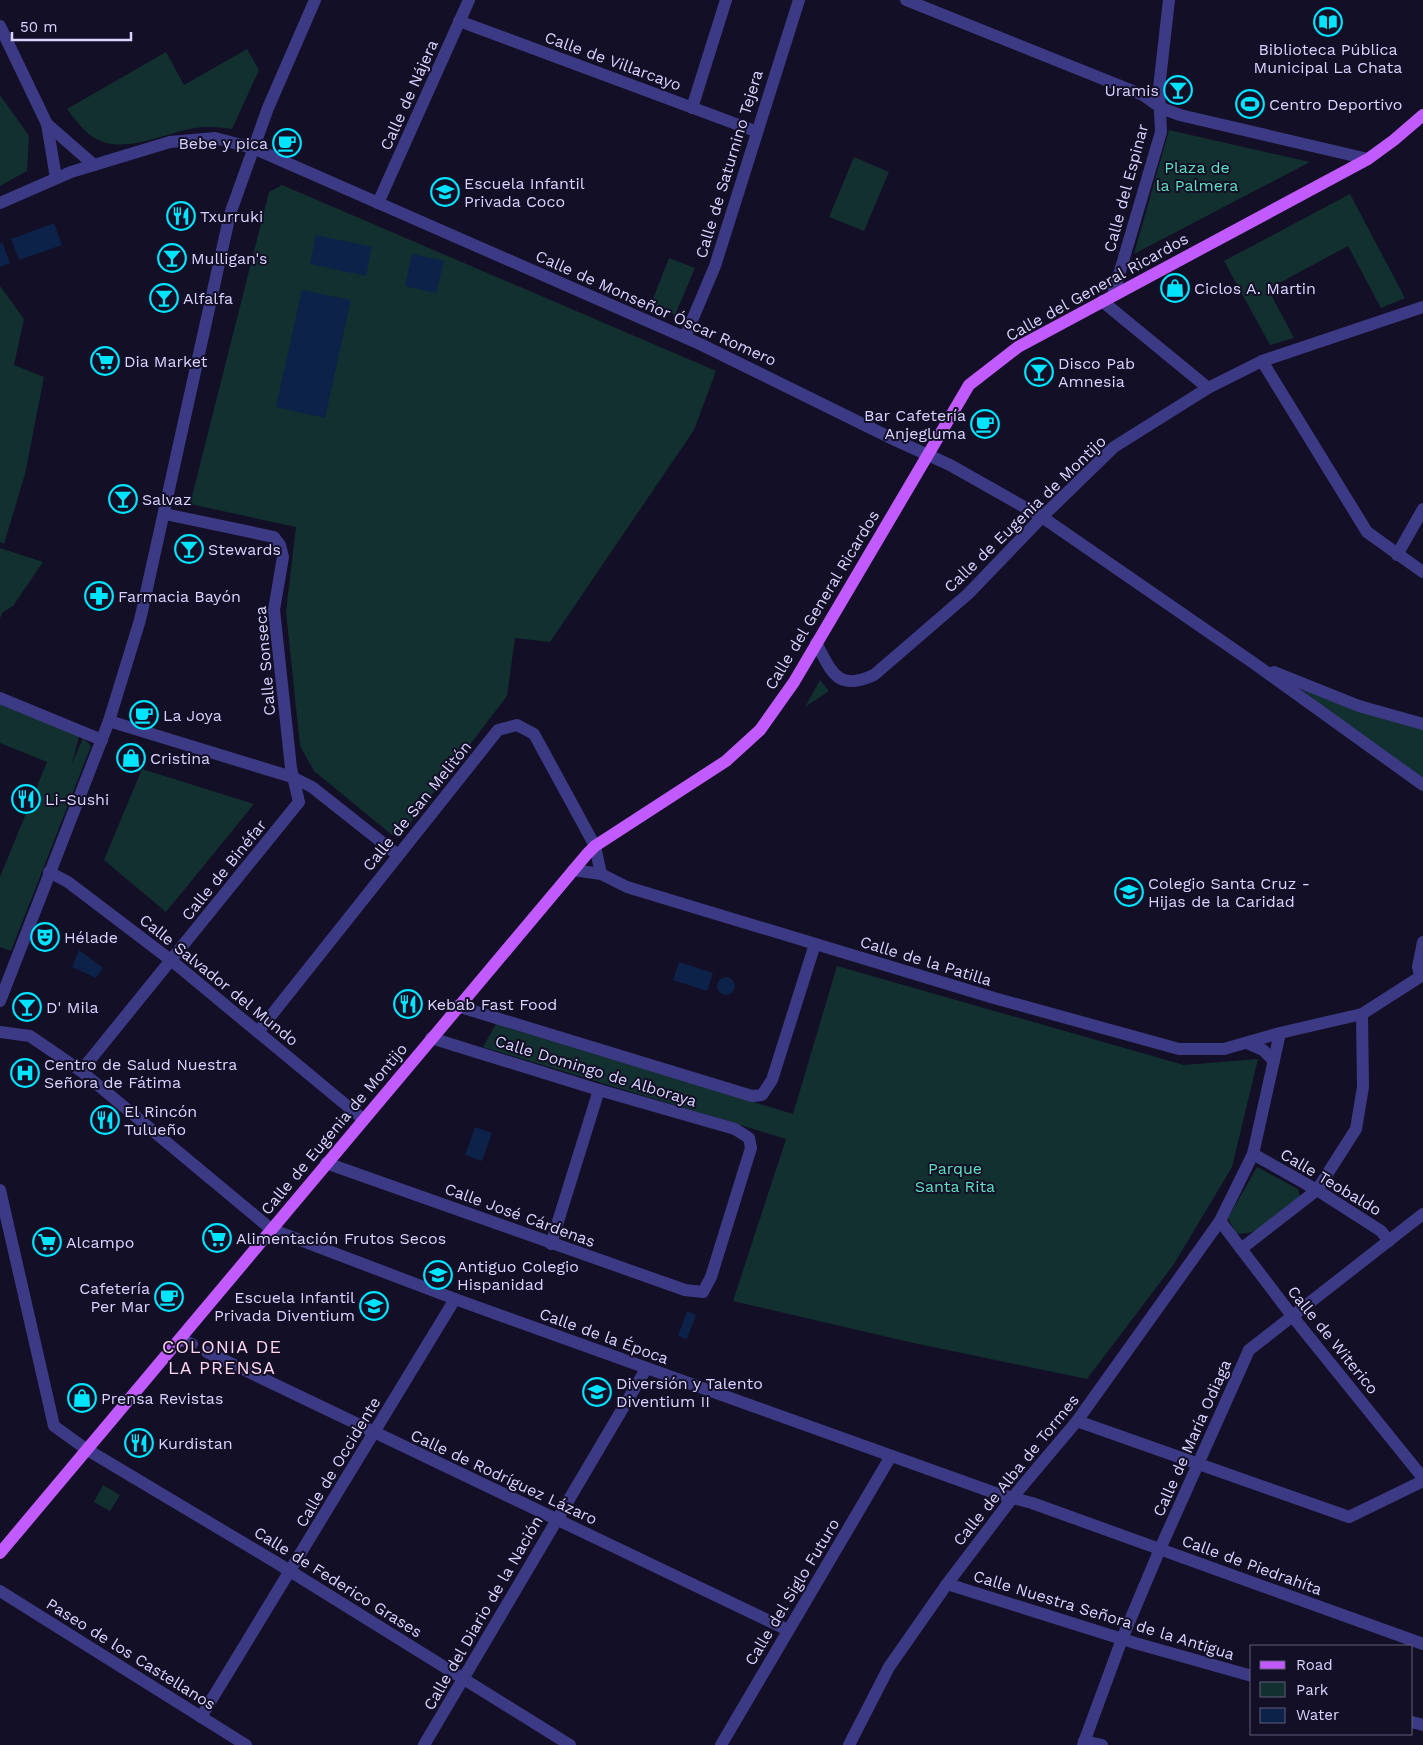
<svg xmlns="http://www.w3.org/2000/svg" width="1423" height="1745" viewBox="0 0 1423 1745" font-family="'Work Sans',sans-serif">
	<rect width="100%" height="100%" fill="#130f26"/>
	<g fill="#12302f">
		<path d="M247,49L259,70L232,129C217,127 204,126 190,129C159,135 119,157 90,135C81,128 74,118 67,109L166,52L184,85Z"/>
		<polygon points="0,95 29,136 27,171 0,186"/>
		<polygon points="1169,130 1310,162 1134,254"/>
		<polygon points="854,157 889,172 864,231 829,217"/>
		<polygon points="282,185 716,371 694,430 550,642 515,638 507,696 402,834 392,835 314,771 300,746 286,611 296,527 190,504 269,192"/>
		<polygon points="1350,194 1405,298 1381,308 1348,246 1268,289 1294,338 1270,345 1224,261"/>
		<polygon points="669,258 695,268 675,315 651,304"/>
		<polygon points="0,286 24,319 14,365 44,377 25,474 4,544 0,542"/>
		<polygon points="0,548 43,562 13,606 3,612 0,618"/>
		<polygon points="820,680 829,691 805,707"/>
		<polygon points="1298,687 1423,724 1423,785"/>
		<polygon points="0,698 80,732 72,764 83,738 91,746 11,951 0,947 0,877 47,762 0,743"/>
		<polygon points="142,769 254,804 166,912 104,860"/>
		<polygon points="837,966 1184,1065 1258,1059 1232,1167 1174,1264 1087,1379 909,1342 733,1301 786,1139 483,1047 496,1024 793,1114"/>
		<path d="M1257,1167L1298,1189L1300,1197C1283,1211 1260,1238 1236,1233L1228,1218Z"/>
		<polygon points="103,1485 120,1495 110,1511 94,1502"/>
	</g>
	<g fill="#0c2248">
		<polygon points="54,223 62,245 19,260 11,239"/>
		<polygon points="316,235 372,247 366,276 310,264"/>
		<polygon points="2,242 10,263 0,267 0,243"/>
		<polygon points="412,254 444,261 436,293 405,286"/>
		<polygon points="302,290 351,300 325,418 276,407"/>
		<polygon points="79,950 103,968 96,978 72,967"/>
		<polygon points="679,962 713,973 707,991 673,980"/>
		<circle cx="726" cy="986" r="9"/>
		<polygon points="475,1127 492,1133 482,1161 465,1155"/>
		<polygon points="687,1311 696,1315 687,1339 678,1336"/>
	</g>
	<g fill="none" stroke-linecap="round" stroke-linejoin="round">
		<g stroke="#3d3a85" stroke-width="12">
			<polyline points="906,0 1143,95 1161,108 1180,115 1368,159"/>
			<polyline points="459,21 755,131"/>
			<polyline points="0,26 47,124 56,178"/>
			<polyline points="692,108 726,0"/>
			<polyline points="47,124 94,165"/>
			<polyline points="0,203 71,172 170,142 215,138 253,148 700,344 895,440 950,465 1042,517 1255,664 1423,785"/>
			<polyline points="378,203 469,0"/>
			<polyline points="1113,295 1161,132 1159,88 1169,0"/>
			<polyline points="1102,301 1208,388"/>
			<polyline points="685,337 715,266 799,0"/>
			<polyline points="1262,361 1367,532 1423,572"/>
			<polyline points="1397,555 1423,509"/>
			<path d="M816,643C832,672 837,692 874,675L968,594L1042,517L1114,447L1208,388L1262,361L1423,307"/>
			<polyline points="1274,672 1359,706 1423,724"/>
			<polyline points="0,698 102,740"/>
			<polyline points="109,721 292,777 312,787 398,855"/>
			<polyline points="573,870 601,874 627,887 994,998 1179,1049 1224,1049 1280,1033 1362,1014 1423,975"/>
			<polyline points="49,872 68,882 172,961 363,1119"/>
			<polyline points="1420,976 1418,967 1423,942"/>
			<polyline points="0,1001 109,721 140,620 230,214 268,108 315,0"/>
			<polyline points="457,1006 752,1096 762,1095 772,1080 815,944"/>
			<polyline points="0,1032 30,1036 81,1071 271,1229 455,1299 995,1493 1032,1503 1423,1644"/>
			<polyline points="258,1032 498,730 517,725 534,734 595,846 601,874"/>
			<polyline points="1247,1043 1263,1050 1274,1061"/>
			<polyline points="81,1071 299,802 291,768 274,610 283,557 280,545 274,537 165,514"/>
			<polyline points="1253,1154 1317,1190 1381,1231 1389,1241"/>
			<polyline points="326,1163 685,1290 703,1292 711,1277 751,1148 749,1138 735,1129 599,1090 431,1038"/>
			<polyline points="0,1190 54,1426 86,1449 277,1563 570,1745"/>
			<polyline points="1220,1221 1293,1317 1423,1478"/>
			<polyline points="551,1244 599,1090"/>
			<polyline points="1241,1249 1317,1190 1356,1129 1363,1087 1362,1014"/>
			<polyline points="180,1339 192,1344"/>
			<polyline points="207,1352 788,1630"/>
			<polyline points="1077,1421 1349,1517 1423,1481"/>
			<polyline points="947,1584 1135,1643 1252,1676"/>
			<polyline points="0,1591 246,1745"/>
			<polyline points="201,1717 455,1299"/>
			<polyline points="1412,1722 1423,1725"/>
			<polyline points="1084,1741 1102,1745"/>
			<polyline points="424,1745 646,1369"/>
			<polyline points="721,1745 891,1456"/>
			<polyline points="849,1745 889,1667 947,1584 1013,1497 1077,1421 1220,1221 1253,1154 1280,1033"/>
			<polyline points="1083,1745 1122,1639 1160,1549 1249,1350 1423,1214"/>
		</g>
		<polyline stroke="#c25bff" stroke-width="12" points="0,1553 587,854 595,846 726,761 760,730 794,682 969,385 1018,347 1368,159 1394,140 1423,115"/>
	</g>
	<defs>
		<symbol id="library-ring" viewBox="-11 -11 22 22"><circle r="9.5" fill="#130f26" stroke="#00e5ff" stroke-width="1.5"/><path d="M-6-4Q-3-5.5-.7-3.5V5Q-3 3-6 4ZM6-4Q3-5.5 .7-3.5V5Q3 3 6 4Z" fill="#00e5ff"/></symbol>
		<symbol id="bar-ring" viewBox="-11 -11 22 22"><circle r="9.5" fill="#130f26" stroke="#00e5ff" stroke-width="1.5"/><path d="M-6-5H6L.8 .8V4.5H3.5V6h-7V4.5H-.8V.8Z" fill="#00e5ff"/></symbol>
		<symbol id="stadium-ring" viewBox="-11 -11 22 22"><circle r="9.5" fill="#130f26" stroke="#00e5ff" stroke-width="1.5"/><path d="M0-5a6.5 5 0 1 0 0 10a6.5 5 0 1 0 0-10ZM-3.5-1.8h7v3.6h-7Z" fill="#00e5ff"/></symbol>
		<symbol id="cafe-ring" viewBox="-11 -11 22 22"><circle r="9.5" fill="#130f26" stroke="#00e5ff" stroke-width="1.5"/><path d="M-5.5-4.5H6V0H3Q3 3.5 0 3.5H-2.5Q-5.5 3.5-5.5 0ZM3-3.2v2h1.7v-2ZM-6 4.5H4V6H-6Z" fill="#00e5ff"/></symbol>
		<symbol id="school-ring" viewBox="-11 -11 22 22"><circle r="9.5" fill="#130f26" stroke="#00e5ff" stroke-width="1.5"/><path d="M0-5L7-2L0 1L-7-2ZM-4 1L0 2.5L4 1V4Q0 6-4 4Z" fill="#00e5ff"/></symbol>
		<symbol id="restaurant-ring" viewBox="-11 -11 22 22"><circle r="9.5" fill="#130f26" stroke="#00e5ff" stroke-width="1.5"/><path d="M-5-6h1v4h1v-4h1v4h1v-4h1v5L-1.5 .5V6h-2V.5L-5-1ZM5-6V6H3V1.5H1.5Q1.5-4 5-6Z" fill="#00e5ff"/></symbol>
		<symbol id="shop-ring" viewBox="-11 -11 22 22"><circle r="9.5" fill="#130f26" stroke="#00e5ff" stroke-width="1.5"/><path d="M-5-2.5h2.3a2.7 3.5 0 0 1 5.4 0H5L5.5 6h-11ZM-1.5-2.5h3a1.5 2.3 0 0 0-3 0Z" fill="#00e5ff"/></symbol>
		<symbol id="supermarket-ring" viewBox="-11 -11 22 22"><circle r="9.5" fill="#130f26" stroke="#00e5ff" stroke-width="1.5"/><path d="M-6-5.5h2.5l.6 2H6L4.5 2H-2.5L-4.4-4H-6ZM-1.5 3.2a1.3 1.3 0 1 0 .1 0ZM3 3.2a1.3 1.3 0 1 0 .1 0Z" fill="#00e5ff"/></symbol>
		<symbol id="pharmacy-ring" viewBox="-11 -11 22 22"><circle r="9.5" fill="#130f26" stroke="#00e5ff" stroke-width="1.5"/><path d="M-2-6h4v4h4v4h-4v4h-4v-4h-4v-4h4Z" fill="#00e5ff"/></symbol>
		<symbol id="theatre-ring" viewBox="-11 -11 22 22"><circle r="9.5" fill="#130f26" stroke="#00e5ff" stroke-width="1.5"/><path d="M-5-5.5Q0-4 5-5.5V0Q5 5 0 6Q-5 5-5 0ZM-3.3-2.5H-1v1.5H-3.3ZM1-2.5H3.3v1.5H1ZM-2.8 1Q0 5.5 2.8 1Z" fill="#00e5ff"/></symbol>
		<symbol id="hospital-ring" viewBox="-11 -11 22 22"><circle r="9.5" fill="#130f26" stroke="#00e5ff" stroke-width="1.5"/><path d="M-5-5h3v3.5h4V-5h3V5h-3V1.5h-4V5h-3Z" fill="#00e5ff"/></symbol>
	</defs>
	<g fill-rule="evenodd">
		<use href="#library-ring" x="1312" y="6" width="32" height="32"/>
		<use href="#bar-ring" x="1162" y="74" width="32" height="32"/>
		<use href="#stadium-ring" x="1234" y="88" width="32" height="32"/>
		<use href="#cafe-ring" x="271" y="127" width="32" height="32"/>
		<use href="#school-ring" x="429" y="176" width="32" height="32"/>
		<use href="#restaurant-ring" x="165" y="200" width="32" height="32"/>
		<use href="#bar-ring" x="156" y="242" width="32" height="32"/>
		<use href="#shop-ring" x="1159" y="272" width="32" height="32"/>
		<use href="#bar-ring" x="148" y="282" width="32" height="32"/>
		<use href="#supermarket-ring" x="89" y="345" width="32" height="32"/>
		<use href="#bar-ring" x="1023" y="356" width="32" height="32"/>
		<use href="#cafe-ring" x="969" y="408" width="32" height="32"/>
		<use href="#bar-ring" x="107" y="483" width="32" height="32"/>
		<use href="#bar-ring" x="173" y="533" width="32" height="32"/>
		<use href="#pharmacy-ring" x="83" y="580" width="32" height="32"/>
		<use href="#cafe-ring" x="128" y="699" width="32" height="32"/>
		<use href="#shop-ring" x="115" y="742" width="32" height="32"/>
		<use href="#restaurant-ring" x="10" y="783" width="32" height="32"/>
		<use href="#school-ring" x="1113" y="876" width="32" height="32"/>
		<use href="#theatre-ring" x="29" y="921" width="32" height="32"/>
		<use href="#restaurant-ring" x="392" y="988" width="32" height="32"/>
		<use href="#bar-ring" x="11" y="991" width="32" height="32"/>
		<use href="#hospital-ring" x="9" y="1057" width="32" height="32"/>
		<use href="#restaurant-ring" x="89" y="1104" width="32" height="32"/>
		<use href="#supermarket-ring" x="201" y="1222" width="32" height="32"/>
		<use href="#supermarket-ring" x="31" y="1226" width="32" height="32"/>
		<use href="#school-ring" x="422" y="1259" width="32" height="32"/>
		<use href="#cafe-ring" x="153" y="1281" width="32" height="32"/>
		<use href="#school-ring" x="358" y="1290" width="32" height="32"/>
		<use href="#school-ring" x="581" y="1376" width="32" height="32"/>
		<use href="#shop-ring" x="66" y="1382" width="32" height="32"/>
		<use href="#restaurant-ring" x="123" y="1427" width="32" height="32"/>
	</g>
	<g text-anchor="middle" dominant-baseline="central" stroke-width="4" stroke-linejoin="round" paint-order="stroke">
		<g font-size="16" fill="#d9d4ff" stroke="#130f26" text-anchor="start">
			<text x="1328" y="49" text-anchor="middle">Biblioteca Pública<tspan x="1328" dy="18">Municipal La Chata</tspan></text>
			<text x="1159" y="90" text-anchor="end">Uramis</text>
			<text x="1269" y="104">Centro Deportivo</text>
			<text x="268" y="143" text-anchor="end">Bebe y pica</text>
			<text x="464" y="183">Escuela Infantil<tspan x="464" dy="18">Privada Coco</tspan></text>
			<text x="200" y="216">Txurruki</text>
			<text x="191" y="258">Mulligan's</text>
			<text x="1194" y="288">Ciclos A. Martin</text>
			<text x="183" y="298">Alfalfa</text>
			<text x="124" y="361">Dia Market</text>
			<text x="1058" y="363">Disco Pab<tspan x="1058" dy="18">Amnesia</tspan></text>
			<text x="966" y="415" text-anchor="end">Bar Cafetería<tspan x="966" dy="18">Anjegluma</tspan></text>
			<text x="142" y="499">Salvaz</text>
			<text x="208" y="549">Stewards</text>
			<text x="118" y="596">Farmacia Bayón</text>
			<text x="163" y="715">La Joya</text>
			<text x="150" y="758">Cristina</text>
			<text x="45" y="799">Li-Sushi</text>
			<text x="1148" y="883">Colegio Santa Cruz -<tspan x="1148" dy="18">Hijas de la Caridad</tspan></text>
			<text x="64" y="937">Hélade</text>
			<text x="427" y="1004">Kebab Fast Food</text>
			<text x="46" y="1007">D' Mila</text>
			<text x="44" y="1064">Centro de Salud Nuestra<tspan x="44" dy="18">Señora de Fátima</tspan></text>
			<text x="124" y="1111">El Rincón<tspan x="124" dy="18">Tulueño</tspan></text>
			<text x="236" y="1238">Alimentación Frutos Secos</text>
			<text x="66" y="1242">Alcampo</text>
			<text x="457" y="1266">Antiguo Colegio<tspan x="457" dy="18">Hispanidad</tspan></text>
			<text x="150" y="1288" text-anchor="end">Cafetería<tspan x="150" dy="18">Per Mar</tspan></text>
			<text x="355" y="1297" text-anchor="end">Escuela Infantil<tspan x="355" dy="18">Privada Diventium</tspan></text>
			<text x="616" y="1383">Diversión y Talento<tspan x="616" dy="18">Diventium II</tspan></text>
			<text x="101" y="1398">Prensa Revistas</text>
			<text x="158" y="1443">Kurdistan</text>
		</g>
		<g font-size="16" fill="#d9d4ff" stroke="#130f26">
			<text transform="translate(613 61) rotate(20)">Calle de Villarcayo</text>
			<text transform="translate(409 95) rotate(-66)">Calle de Nájera</text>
			<text transform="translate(729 164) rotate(-73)">Calle de Saturnino Tejera</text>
			<text transform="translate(1126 188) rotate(-75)">Calle del Espinar</text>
			<text transform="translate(1097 287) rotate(-29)">Calle del General Ricardos</text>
			<text transform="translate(656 308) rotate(24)">Calle de Monseñor Óscar Romero</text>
			<text transform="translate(1025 514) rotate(-44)">Calle de Eugenia de Montijo</text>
			<text transform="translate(822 600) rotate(-59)">Calle del General Ricardos</text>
			<text transform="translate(265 661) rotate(-95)">Calle Sonseca</text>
			<text transform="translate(417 806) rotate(-51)">Calle de San Melitón</text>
			<text transform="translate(224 870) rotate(-51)">Calle de Binéfar</text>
			<text transform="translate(926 961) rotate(17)">Calle de la Patilla</text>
			<text transform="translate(219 980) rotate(39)">Calle Salvador del Mundo</text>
			<text transform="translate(596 1071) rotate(17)">Calle Domingo de Alboraya</text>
			<text transform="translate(334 1129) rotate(-50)">Calle de Eugenia de Montijo</text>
			<text transform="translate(1331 1182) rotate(31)">Calle Teobaldo</text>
			<text transform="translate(520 1215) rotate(20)">Calle José Cárdenas</text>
			<text transform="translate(604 1336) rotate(20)">Calle de la Época</text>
			<text transform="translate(1333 1340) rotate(51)">Calle de Witerico</text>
			<text transform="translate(1192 1438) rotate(-66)">Calle de María Odiaga</text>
			<text transform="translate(338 1462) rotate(-59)">Calle de Occidente</text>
			<text transform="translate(1016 1470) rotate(-51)">Calle de Alba de Tormes</text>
			<text transform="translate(504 1477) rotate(25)">Calle de Rodríguez Lázaro</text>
			<text transform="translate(1252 1565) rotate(20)">Calle de Piedrahíta</text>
			<text transform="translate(338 1582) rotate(32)">Calle de Federico Grases</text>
			<text transform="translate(792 1592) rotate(-59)">Calle del Siglo Futuro</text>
			<text transform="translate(483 1613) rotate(-60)">Calle del Diario de la Nación</text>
			<text transform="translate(1104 1615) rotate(17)">Calle Nuestra Señora de la Antigua</text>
			<text transform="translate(131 1654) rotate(32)">Paseo de los Castellanos</text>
		</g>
		<g font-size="16" fill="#5fe0c0" stroke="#130f26">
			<text x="1197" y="167">Plaza de<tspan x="1197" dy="18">la Palmera</tspan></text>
			<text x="955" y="1168">Parque<tspan x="955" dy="18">Santa Rita</tspan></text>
		</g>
		<g font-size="18" letter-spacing="1" fill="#ffd6f0" stroke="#130f26">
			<text x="222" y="1346">COLONIA DE<tspan x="222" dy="21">LA PRENSA</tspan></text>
		</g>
	</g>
	<rect x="1250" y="1645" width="162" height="90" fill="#130f26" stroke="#625e7d"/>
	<rect x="1260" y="1661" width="25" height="8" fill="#c25bff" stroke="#625e7d"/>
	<text x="1296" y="1670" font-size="15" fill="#d9d4ff">Road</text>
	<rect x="1260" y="1682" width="25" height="15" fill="#12302f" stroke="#625e7d"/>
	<text x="1296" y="1695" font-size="15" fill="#d9d4ff">Park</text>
	<rect x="1260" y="1708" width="25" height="15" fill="#0c2248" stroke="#625e7d"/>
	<text x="1296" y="1720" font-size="15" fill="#d9d4ff">Water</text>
	<path d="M12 32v8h119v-8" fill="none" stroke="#d9d4ff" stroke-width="2.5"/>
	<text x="20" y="32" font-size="15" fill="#d9d4ff" stroke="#130f26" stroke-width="4" paint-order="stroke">50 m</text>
</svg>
